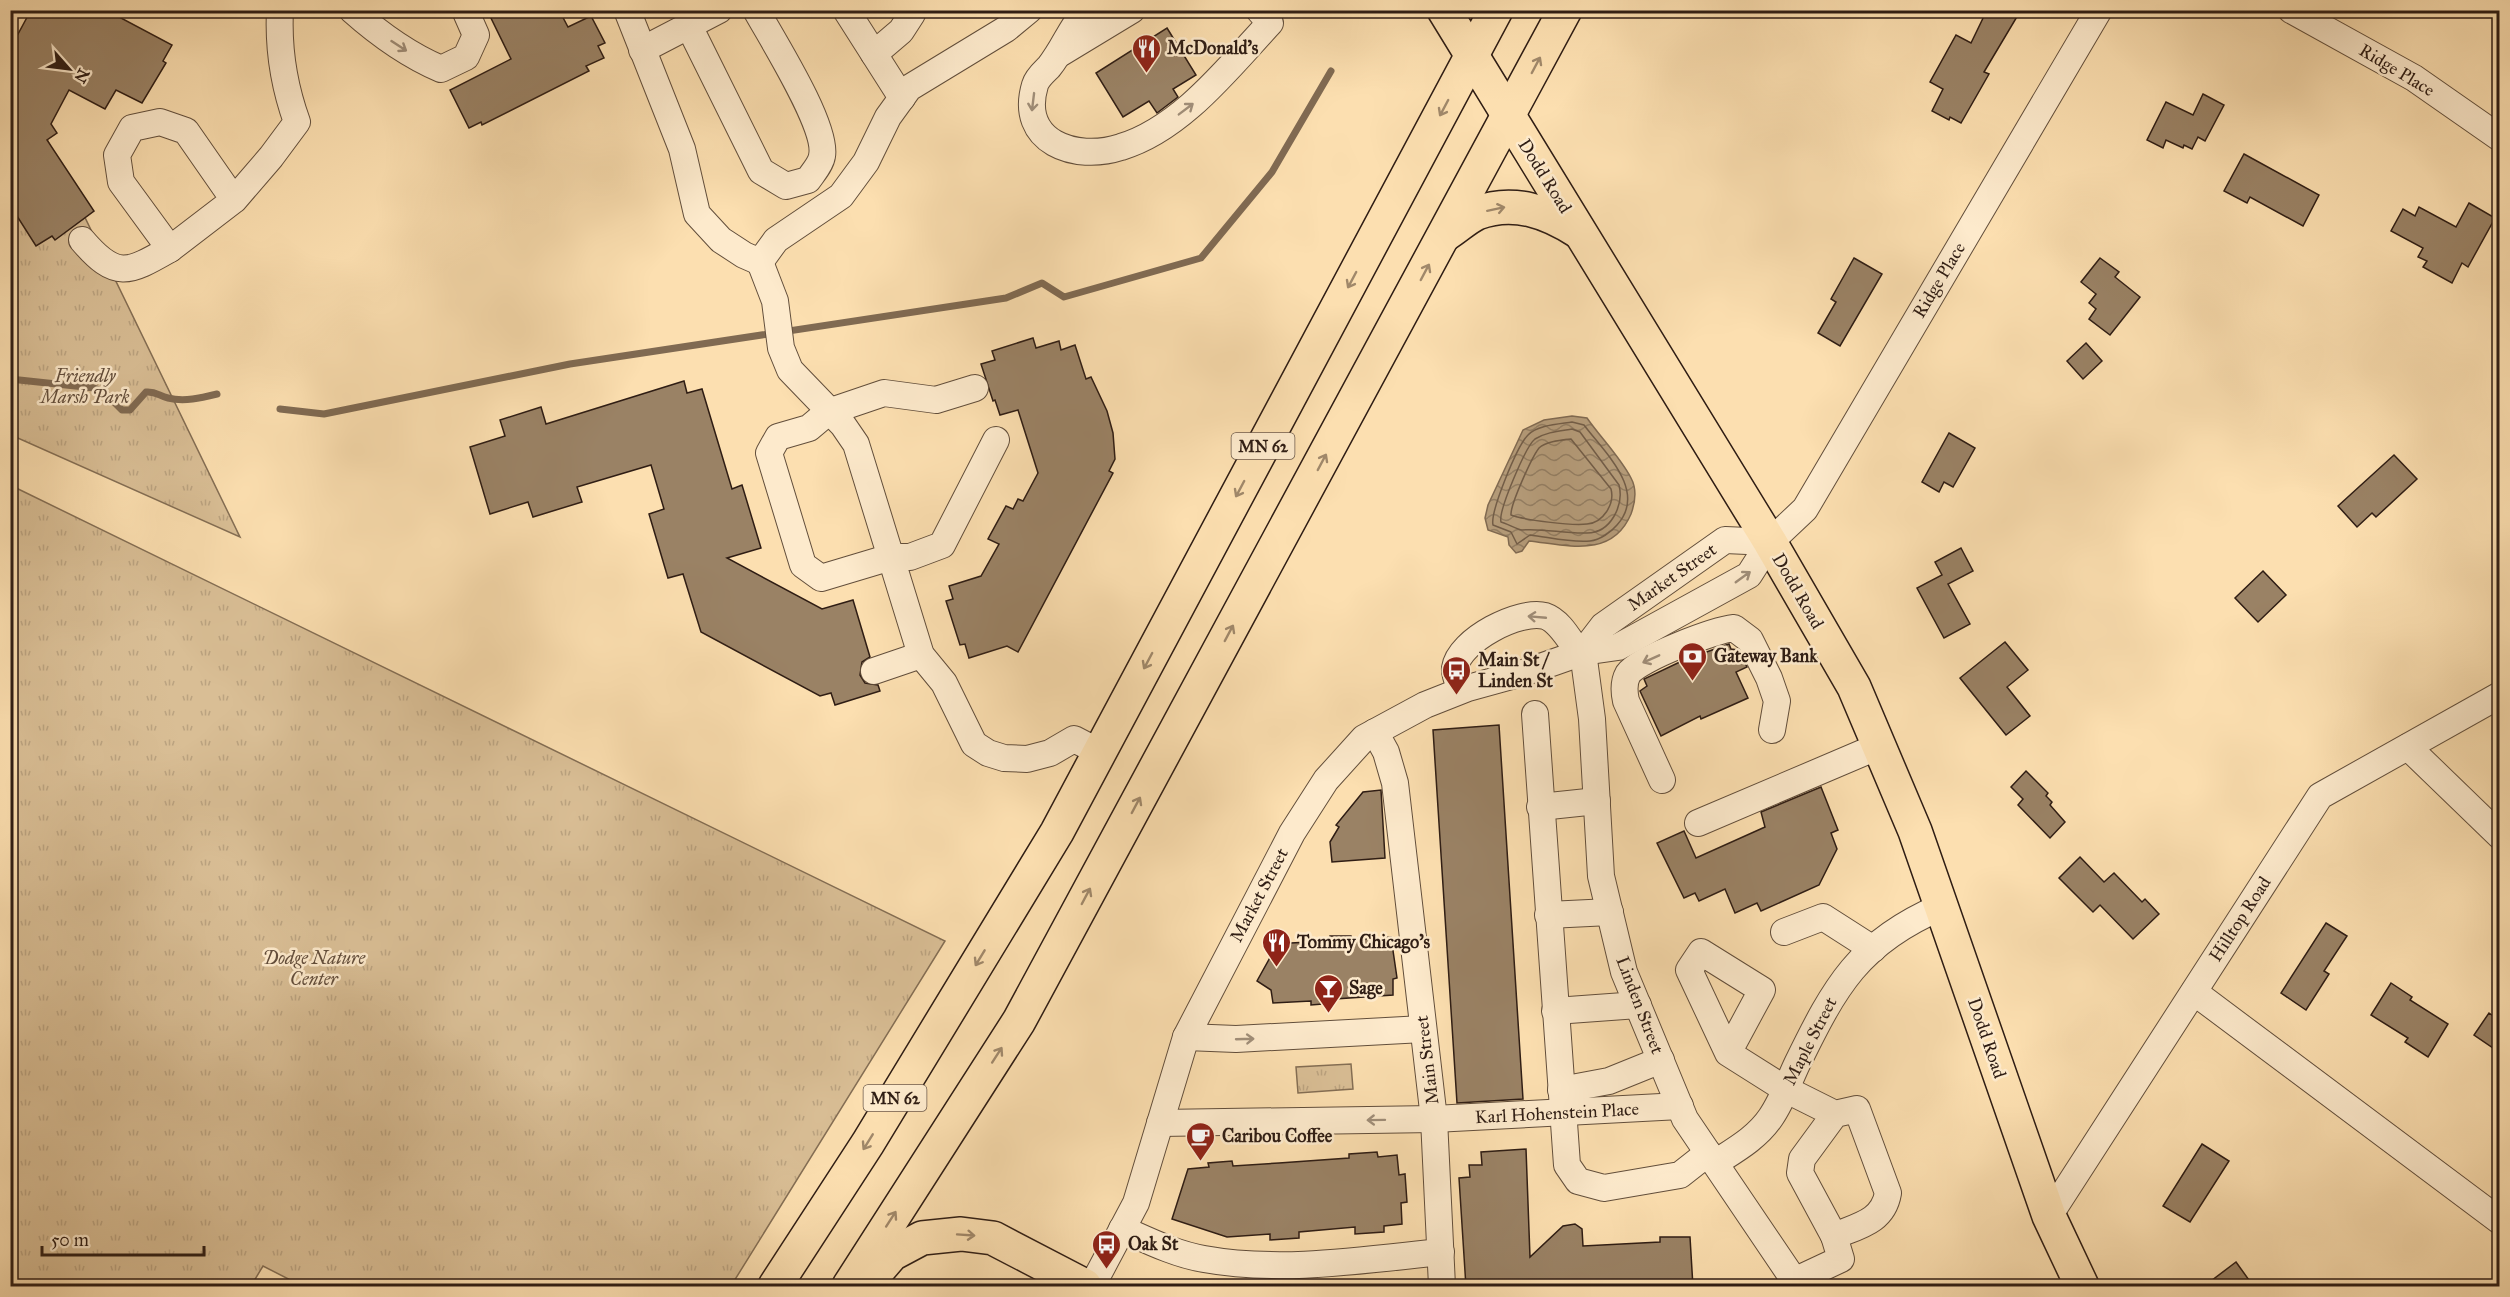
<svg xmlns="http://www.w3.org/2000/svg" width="2510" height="1297" viewBox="0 0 2510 1297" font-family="'IM FELL Great Primer',serif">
	<defs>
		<pattern id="grass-tufts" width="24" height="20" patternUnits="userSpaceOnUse" patternTransform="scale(1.5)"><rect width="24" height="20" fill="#d9be95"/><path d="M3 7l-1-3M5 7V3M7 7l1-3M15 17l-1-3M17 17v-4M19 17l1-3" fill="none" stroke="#bba380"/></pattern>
		<pattern id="water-waves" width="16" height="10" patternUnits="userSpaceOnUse" patternTransform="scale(1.5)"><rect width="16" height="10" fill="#b69d7b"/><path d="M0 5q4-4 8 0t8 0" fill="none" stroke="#947f64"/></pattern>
	</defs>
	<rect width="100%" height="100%" fill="#fcdfb0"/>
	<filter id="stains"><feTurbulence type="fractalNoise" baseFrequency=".00333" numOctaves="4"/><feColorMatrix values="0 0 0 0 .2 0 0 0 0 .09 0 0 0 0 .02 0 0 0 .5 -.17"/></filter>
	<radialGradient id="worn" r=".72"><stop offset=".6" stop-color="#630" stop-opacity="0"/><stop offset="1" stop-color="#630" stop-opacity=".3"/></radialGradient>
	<g fill="url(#grass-tufts)" stroke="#846e54" stroke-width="1.5">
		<polygon points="11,65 240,537 11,435"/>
		<polygon points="10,485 945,941 731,1286 302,1286 263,1266 251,1286 11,1286"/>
		<polygon points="1351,1064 1353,1089 1298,1093 1296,1067"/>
	</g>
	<path fill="url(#water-waves)" stroke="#806a52" stroke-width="1.5" d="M1572,416L1587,418C1601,438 1620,457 1631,478C1637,489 1635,503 1631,514C1612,559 1567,545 1529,541L1522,551L1516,553L1509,545L1508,537L1488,530L1485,518L1488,505L1523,430L1544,420Z"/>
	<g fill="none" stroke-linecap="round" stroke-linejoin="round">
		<g stroke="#725d48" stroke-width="1.5">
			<path d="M1572,422L1584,425C1604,452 1648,491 1617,525C1611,532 1600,540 1590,541C1571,543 1548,537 1530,535L1517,544L1511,532L1493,525C1490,512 1517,446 1528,435C1537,425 1559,424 1572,422Z"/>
			<path d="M1572,429L1580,432L1619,485C1624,505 1611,533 1587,533C1565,534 1543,528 1522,530C1518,530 1506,523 1501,522C1498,511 1526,446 1535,439C1546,432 1560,431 1572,429Z"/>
			<path d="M1571,439L1611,489C1615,504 1603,523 1587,524C1572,526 1524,520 1511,515C1510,505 1532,457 1539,448C1546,441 1562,440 1571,439Z"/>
		</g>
		<g stroke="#806a52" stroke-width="7">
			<path d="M10,379L94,388L104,392L122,410H130L146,392C156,391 159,396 168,398C184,402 201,398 217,394"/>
			<polyline points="280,409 324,414 570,364 1006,298 1042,283 1064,297 1201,258 1272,172 1331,71"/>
		</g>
	</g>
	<g fill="#9a8265" stroke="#2f1d14" stroke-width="1.5">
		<polygon points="31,10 106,10 172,45 163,61 166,63 142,103 116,90 105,109 69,90 51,124 57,133 47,140 94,211 55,240 52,236 36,246 10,205 10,49"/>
		<polygon points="487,10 559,10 568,27 591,16 605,43 598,46 604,58 586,66 589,71 482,125 481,122 469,128 450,90 511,59"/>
		<polygon points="1987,10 2021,10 1984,72 1989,74 1961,123 1950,117 1949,120 1932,111 1943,89 1930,82 1956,35 1971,43"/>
		<polygon points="1167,28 1196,75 1173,89 1178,97 1157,113 1149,101 1123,117 1096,73"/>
		<polygon points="2203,94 2224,105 2205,141 2198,137 2192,149 2184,145 2183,148 2166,140 2163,148 2147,140 2166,102 2193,115"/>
		<polygon points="2244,154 2319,195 2303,226 2250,197 2247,203 2224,191"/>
		<polygon points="2469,203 2495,218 2468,267 2462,263 2452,283 2423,267 2427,261 2418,257 2423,248 2391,231 2403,209 2415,216 2419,207 2456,227"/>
		<polygon points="1854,258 1882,274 1840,346 1818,333 1836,302 1831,299"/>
		<polygon points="2100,258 2119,272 2115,277 2140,297 2110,335 2089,319 2096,309 2089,303 2096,294 2081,282"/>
		<polygon points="1033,338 1036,348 1059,341 1061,350 1075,345 1086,379 1091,377 1107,411 1113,433 1115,459 1109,471 1113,473 1018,652 1007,646 969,658 965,644 960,645 946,601 953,599 949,586 981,576 999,544 988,539 1006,506 1013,509 1018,499 1023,501 1038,473 1018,410 1000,415 995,400 993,401 981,364 995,360 992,351"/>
		<polygon points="2086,343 2102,361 2083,379 2067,361"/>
		<polygon points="684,381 687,393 702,389 732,489 742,485 761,548 727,558 822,609 853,600 870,657 862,662 860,675 865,683 878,685 880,691 835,705 831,693 820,696 701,632 683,574 668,578 649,514 664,509 651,465 577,487 582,502 533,517 528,502 490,514 470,447 505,436 500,420 541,407 546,424"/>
		<polygon points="1949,433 1975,448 1953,487 1944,482 1939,492 1922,482"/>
		<polygon points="2394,455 2417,479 2376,517 2372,513 2357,527 2338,506"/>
		<polygon points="1961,548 1973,571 1948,584 1970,624 1944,638 1917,588 1942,575 1935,562"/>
		<polygon points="2263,571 2286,595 2258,622 2235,598"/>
		<polygon points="2005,642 2028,670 2007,687 2030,716 2006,735 1960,678"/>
		<polygon points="1729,644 1731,649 1738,650 1747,667 1736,672 1748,698 1701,719 1700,716 1661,736 1640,691 1647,686 1644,679 1684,660"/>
		<polygon points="1499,725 1523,1099 1457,1103 1433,730"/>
		<polygon points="2026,771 2048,793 2046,796 2052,802 2050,805 2065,822 2050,838 2018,805 2023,799 2011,787"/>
		<polygon points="1821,787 1838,830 1831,833 1837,849 1819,885 1761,911 1757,903 1735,913 1725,889 1699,901 1695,893 1684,898 1657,843 1684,831 1696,858 1765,827 1761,812"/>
		<polygon points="1381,790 1385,858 1332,862 1330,842 1339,827 1336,825 1363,792"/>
		<polygon points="2080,857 2104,882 2114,873 2142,902 2145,899 2159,914 2133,939 2100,905 2093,912 2059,878"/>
		<polygon points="2326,923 2347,936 2324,971 2329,974 2306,1010 2281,993"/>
		<polygon points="1330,936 1351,936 1352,940 1391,937 1397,978 1393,979 1393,995 1335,999 1335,1003 1311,1005 1311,1001 1273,1003 1271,990 1257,981 1277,945 1286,951 1291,943 1330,941"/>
		<polygon points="2391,983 2412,997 2410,1000 2448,1024 2428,1057 2405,1042 2408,1038 2371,1015"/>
		<polygon points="2489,1013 2499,1020 2499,1052 2474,1035"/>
		<polygon points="2202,1144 2229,1161 2190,1222 2163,1206"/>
		<polygon points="1526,1149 1530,1257 1563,1226 1575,1224 1582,1229 1583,1246 1660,1242 1660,1237 1690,1237 1693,1287 1466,1287 1459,1178 1470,1177 1469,1165 1482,1165 1481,1152"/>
		<polygon points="1377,1152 1378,1157 1397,1155 1399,1175 1405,1174 1407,1202 1401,1203 1402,1224 1384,1226 1384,1232 1355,1234 1355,1227 1299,1232 1299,1238 1270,1240 1270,1234 1227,1237 1172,1219 1188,1169 1209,1167 1208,1163 1232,1161 1233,1166 1279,1163 1349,1158 1349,1154"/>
		<polygon points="2236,1262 2254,1287 2203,1287"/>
	</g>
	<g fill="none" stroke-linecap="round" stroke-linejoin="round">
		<defs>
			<g id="minor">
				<path d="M352,10C379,34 408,55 441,69L466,57L476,35L465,10"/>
				<polyline points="627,10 682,149 697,214 721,240 744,255 760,262 776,240 841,196 866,162 888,117 909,88 1006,29 1029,10"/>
				<polyline points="846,10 902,98"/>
				<path d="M1086,10C1070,29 1064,48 1049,67C1044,72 1037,78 1035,85C1018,142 1075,162 1121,147C1181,129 1228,68 1270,23L1259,10"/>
				<polyline points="2291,10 2414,78 2500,138"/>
				<path d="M689,26L761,171L786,186L808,180C812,174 821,164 822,156C828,127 772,39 756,10"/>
				<polyline points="642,50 719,10"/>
				<polyline points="1061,53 1132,10"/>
				<polyline points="874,54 901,31 912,14 911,10"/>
				<path d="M234,200L186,131L160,122L132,128L117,155L121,182L170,249L234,200L271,157L297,122C284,86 278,49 280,10"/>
				<path d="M82,240C116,280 128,273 170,249"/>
				<polyline points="760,262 775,301 781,348 790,370 843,425 856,444 921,655 944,683 974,744 988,753 1004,758 1027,759 1050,753 1074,739 1099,752"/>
				<polyline points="975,388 936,400 884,393 828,412 809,428 778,437 769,453 803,565 821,578 891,557 910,557 942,545 996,440"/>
				<polyline points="1583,652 1592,719 1601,876 1624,972 1685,1119 1798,1286"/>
				<polyline points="1583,652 1603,626 1725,540 1770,542"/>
				<polyline points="874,671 921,655"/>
				<path d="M1461,690C1459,684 1454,675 1455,668C1459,640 1520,609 1545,616C1560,621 1570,641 1579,653"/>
				<polyline points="1535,714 1567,1165 1578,1181 1604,1188 1680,1175 1708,1153"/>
				<polyline points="1375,732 1386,752 1395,783 1434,1119 1442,1286"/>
				<polyline points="2408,747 2500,836"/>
				<path d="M1662,780L1626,701C1624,692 1623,683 1628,674C1639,658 1715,630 1734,628L1750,640L1769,678L1777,701L1772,730"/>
				<polyline points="1540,807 1597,801"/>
				<polyline points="1698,823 1879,746"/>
				<polyline points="1548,915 1610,912"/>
				<polyline points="1784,932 1823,917 1873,949"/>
				<polyline points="2194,992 2500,1221"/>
				<polyline points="1555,1011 1638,1005"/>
				<polyline points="1186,1037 1236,1039 1423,1029"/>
				<path d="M1728,1053L1762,990L1701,952L1689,970L1728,1053L1785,1089L1835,1114L1857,1109L1888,1193C1883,1222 1858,1226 1834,1236L1800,1173L1802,1159L1835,1114"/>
				<polyline points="1561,1090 1609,1081 1661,1060"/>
				<polyline points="1160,1123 1434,1119 1680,1106"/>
				<path d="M1715,1163C1735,1150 1757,1138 1771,1117C1782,1101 1789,1081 1797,1064C1835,986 1859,942 1941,907"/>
				<polyline points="2049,1216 2320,796 2500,695"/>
				<path d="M1122,1229C1149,1241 1175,1254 1204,1259C1281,1273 1363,1260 1441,1252"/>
				<polyline points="1794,1281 1841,1259 1834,1236"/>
				<polyline points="1092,1286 1136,1203 1186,1037 1292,833 1326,780 1364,738 1425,705 1468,688 1526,672 1583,652 1618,647 1749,575 1770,542 1805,509 2099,10"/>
			</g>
			<polyline id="major" points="1444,10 1770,542 1854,687 1915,831 2049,1216 2082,1286"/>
			<g id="highway">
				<path d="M1446,234C1456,228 1466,218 1477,213C1514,199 1548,212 1579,232"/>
				<polyline points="867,1283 892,1254 922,1238 961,1234 993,1238 1085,1286"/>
				<polyline points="775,1286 868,1143 1057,832 1496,10"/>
				<polyline points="849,1286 1019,1021 1565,10"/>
			</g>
		</defs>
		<use href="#minor" stroke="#624e3b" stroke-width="28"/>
		<use href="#major" stroke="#2f1d14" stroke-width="36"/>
		<use href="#highway" stroke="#2f1d14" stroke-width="36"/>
		<use href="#minor" stroke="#fdeacc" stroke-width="26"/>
		<use href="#major" stroke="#fcdfb0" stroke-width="33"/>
		<use href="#highway" stroke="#fcdfb0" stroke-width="33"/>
	</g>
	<defs><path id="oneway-shaft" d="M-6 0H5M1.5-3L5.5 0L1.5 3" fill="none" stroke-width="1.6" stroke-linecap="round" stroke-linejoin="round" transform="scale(1.5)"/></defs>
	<g stroke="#a08e79">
		<use href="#oneway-shaft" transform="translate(399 46) rotate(33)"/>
		<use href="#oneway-shaft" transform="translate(1033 102) rotate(97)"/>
		<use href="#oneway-shaft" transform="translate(1186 109) rotate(-37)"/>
		<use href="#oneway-shaft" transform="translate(1743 577) rotate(-36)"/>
		<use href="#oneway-shaft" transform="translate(1537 617) rotate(-175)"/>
		<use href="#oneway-shaft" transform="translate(1651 659) rotate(156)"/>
		<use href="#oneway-shaft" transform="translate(1245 1039) rotate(-2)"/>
		<use href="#oneway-shaft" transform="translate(1376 1120) rotate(179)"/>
	</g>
	<g stroke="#a0886a">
		<use href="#oneway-shaft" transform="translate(1536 65) rotate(-62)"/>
		<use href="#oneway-shaft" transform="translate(1444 108) rotate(118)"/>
		<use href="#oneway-shaft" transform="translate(1496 209) rotate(-12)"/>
		<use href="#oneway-shaft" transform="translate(1425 272) rotate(-62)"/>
		<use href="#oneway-shaft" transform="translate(1352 280) rotate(118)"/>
		<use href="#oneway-shaft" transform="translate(1322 462) rotate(-62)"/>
		<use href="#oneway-shaft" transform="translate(1240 489) rotate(118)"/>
		<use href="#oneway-shaft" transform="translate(1229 633) rotate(-62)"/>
		<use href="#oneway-shaft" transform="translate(1148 661) rotate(118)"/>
		<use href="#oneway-shaft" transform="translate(1136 805) rotate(-62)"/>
		<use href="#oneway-shaft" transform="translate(1086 896) rotate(-62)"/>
		<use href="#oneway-shaft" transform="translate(980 958) rotate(121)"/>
		<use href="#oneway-shaft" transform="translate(997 1055) rotate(-57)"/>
		<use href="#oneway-shaft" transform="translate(868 1142) rotate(122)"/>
		<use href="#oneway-shaft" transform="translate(891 1219) rotate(-57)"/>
		<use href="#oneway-shaft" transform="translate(966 1235) rotate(4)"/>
	</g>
	<defs>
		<symbol id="restaurant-pin" viewBox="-11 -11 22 30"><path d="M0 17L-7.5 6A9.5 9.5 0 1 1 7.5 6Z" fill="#8f2418" stroke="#fdeacc"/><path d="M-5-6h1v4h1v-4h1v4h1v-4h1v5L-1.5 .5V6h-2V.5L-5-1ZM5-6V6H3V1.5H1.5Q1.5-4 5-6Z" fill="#fff"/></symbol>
		<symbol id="bank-pin" viewBox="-11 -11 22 30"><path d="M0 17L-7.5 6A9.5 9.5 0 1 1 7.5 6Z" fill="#8f2418" stroke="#fdeacc"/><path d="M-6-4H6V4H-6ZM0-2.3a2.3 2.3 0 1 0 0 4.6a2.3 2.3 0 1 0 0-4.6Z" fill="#fff"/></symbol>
		<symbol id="bus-pin" viewBox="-11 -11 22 30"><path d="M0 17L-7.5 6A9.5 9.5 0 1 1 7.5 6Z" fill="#8f2418" stroke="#fdeacc"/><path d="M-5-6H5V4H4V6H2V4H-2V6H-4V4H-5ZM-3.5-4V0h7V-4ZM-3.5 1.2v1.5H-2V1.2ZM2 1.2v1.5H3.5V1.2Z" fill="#fff"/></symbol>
		<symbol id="bar-pin" viewBox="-11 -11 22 30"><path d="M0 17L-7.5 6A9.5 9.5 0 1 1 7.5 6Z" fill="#8f2418" stroke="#fdeacc"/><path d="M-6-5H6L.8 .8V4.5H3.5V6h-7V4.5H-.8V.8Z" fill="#fff"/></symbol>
		<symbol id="cafe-pin" viewBox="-11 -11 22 30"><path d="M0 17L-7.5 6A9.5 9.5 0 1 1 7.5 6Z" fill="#8f2418" stroke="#fdeacc"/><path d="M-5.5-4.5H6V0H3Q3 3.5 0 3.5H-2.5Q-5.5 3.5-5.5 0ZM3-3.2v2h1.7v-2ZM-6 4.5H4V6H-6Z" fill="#fff"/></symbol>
	</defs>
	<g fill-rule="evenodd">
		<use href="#restaurant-pin" x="1130" y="32" width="33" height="45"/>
		<use href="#bank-pin" x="1676" y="640" width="33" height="45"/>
		<use href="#bus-pin" x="1440" y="654" width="33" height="45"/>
		<use href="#restaurant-pin" x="1260" y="926" width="33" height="45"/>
		<use href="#bar-pin" x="1312" y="972" width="33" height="45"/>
		<use href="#cafe-pin" x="1184" y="1120" width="33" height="45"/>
		<use href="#bus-pin" x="1090" y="1228" width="33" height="45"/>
	</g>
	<g text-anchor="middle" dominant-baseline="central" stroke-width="5" stroke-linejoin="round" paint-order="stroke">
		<g fill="#fdeacc" stroke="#6d5a4b" stroke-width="1.5">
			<rect x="1231.5" y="433" width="63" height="26" rx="4.5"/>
			<rect x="863.5" y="1085" width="63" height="26" rx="4.5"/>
		</g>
		<g font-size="16" font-weight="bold" fill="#2f1d14">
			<text x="1263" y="446">MN 62</text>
			<text x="895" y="1098">MN 62</text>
		</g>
		<g font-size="18" font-weight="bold" fill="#2f1d14" stroke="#fdeacc" text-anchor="start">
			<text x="1167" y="48">McDonald's</text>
			<text x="1714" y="656">Gateway Bank</text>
			<text x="1478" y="660">Main St /<tspan x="1478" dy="21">Linden St</tspan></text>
			<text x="1297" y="942">Tommy Chicago's</text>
			<text x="1349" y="988">Sage</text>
			<text x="1222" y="1136">Caribou Coffee</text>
			<text x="1128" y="1244">Oak St</text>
		</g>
		<g font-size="18" fill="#2f1d14" stroke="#fdeacc">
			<text transform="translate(2397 70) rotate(31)">Ridge Place</text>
			<text transform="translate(1545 176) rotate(58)">Dodd Road</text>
			<text transform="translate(1939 280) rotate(-59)">Ridge Place</text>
			<text transform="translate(1672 577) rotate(-35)">Market Street</text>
			<text transform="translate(1798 591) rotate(60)">Dodd Road</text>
			<text transform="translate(1259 895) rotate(-62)">Market Street</text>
			<text transform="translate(2240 919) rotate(-57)">Hilltop Road</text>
			<text transform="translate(1640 1005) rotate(69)">Linden Street</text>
			<text transform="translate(1987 1038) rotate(71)">Dodd Road</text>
			<text transform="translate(1810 1041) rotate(-63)">Maple Street</text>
			<text transform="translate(1427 1060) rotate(-97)">Main Street</text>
			<text transform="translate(1557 1113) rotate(-3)">Karl Hohenstein Place</text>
		</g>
		<g font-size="18" font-style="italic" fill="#624d3b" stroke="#fdeacc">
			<text x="85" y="376">Friendly<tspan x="85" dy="21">Marsh Park</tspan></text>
			<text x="314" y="958">Dodge Nature<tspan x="314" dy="21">Center</tspan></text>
		</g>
	</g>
	<rect width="2510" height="1297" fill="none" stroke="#fcdfb0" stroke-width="36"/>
	<rect x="12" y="12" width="2486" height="1273" fill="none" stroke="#2f1d14" stroke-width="3"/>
	<rect x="18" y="18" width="2474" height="1261" fill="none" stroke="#2f1d14" stroke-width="1.5"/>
	<g transform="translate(69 69) rotate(118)" stroke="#fdeacc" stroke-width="4.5" paint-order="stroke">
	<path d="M0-4.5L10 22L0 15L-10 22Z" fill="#2f1d14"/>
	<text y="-9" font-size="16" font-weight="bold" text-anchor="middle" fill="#2f1d14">N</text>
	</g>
	<path d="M42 1246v9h162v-9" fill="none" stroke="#2f1d14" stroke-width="3"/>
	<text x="51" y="1246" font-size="18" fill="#2f1d14" stroke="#fdeacc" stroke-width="4.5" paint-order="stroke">50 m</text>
	<rect width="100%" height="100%" filter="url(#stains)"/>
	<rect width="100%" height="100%" fill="url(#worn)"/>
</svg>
